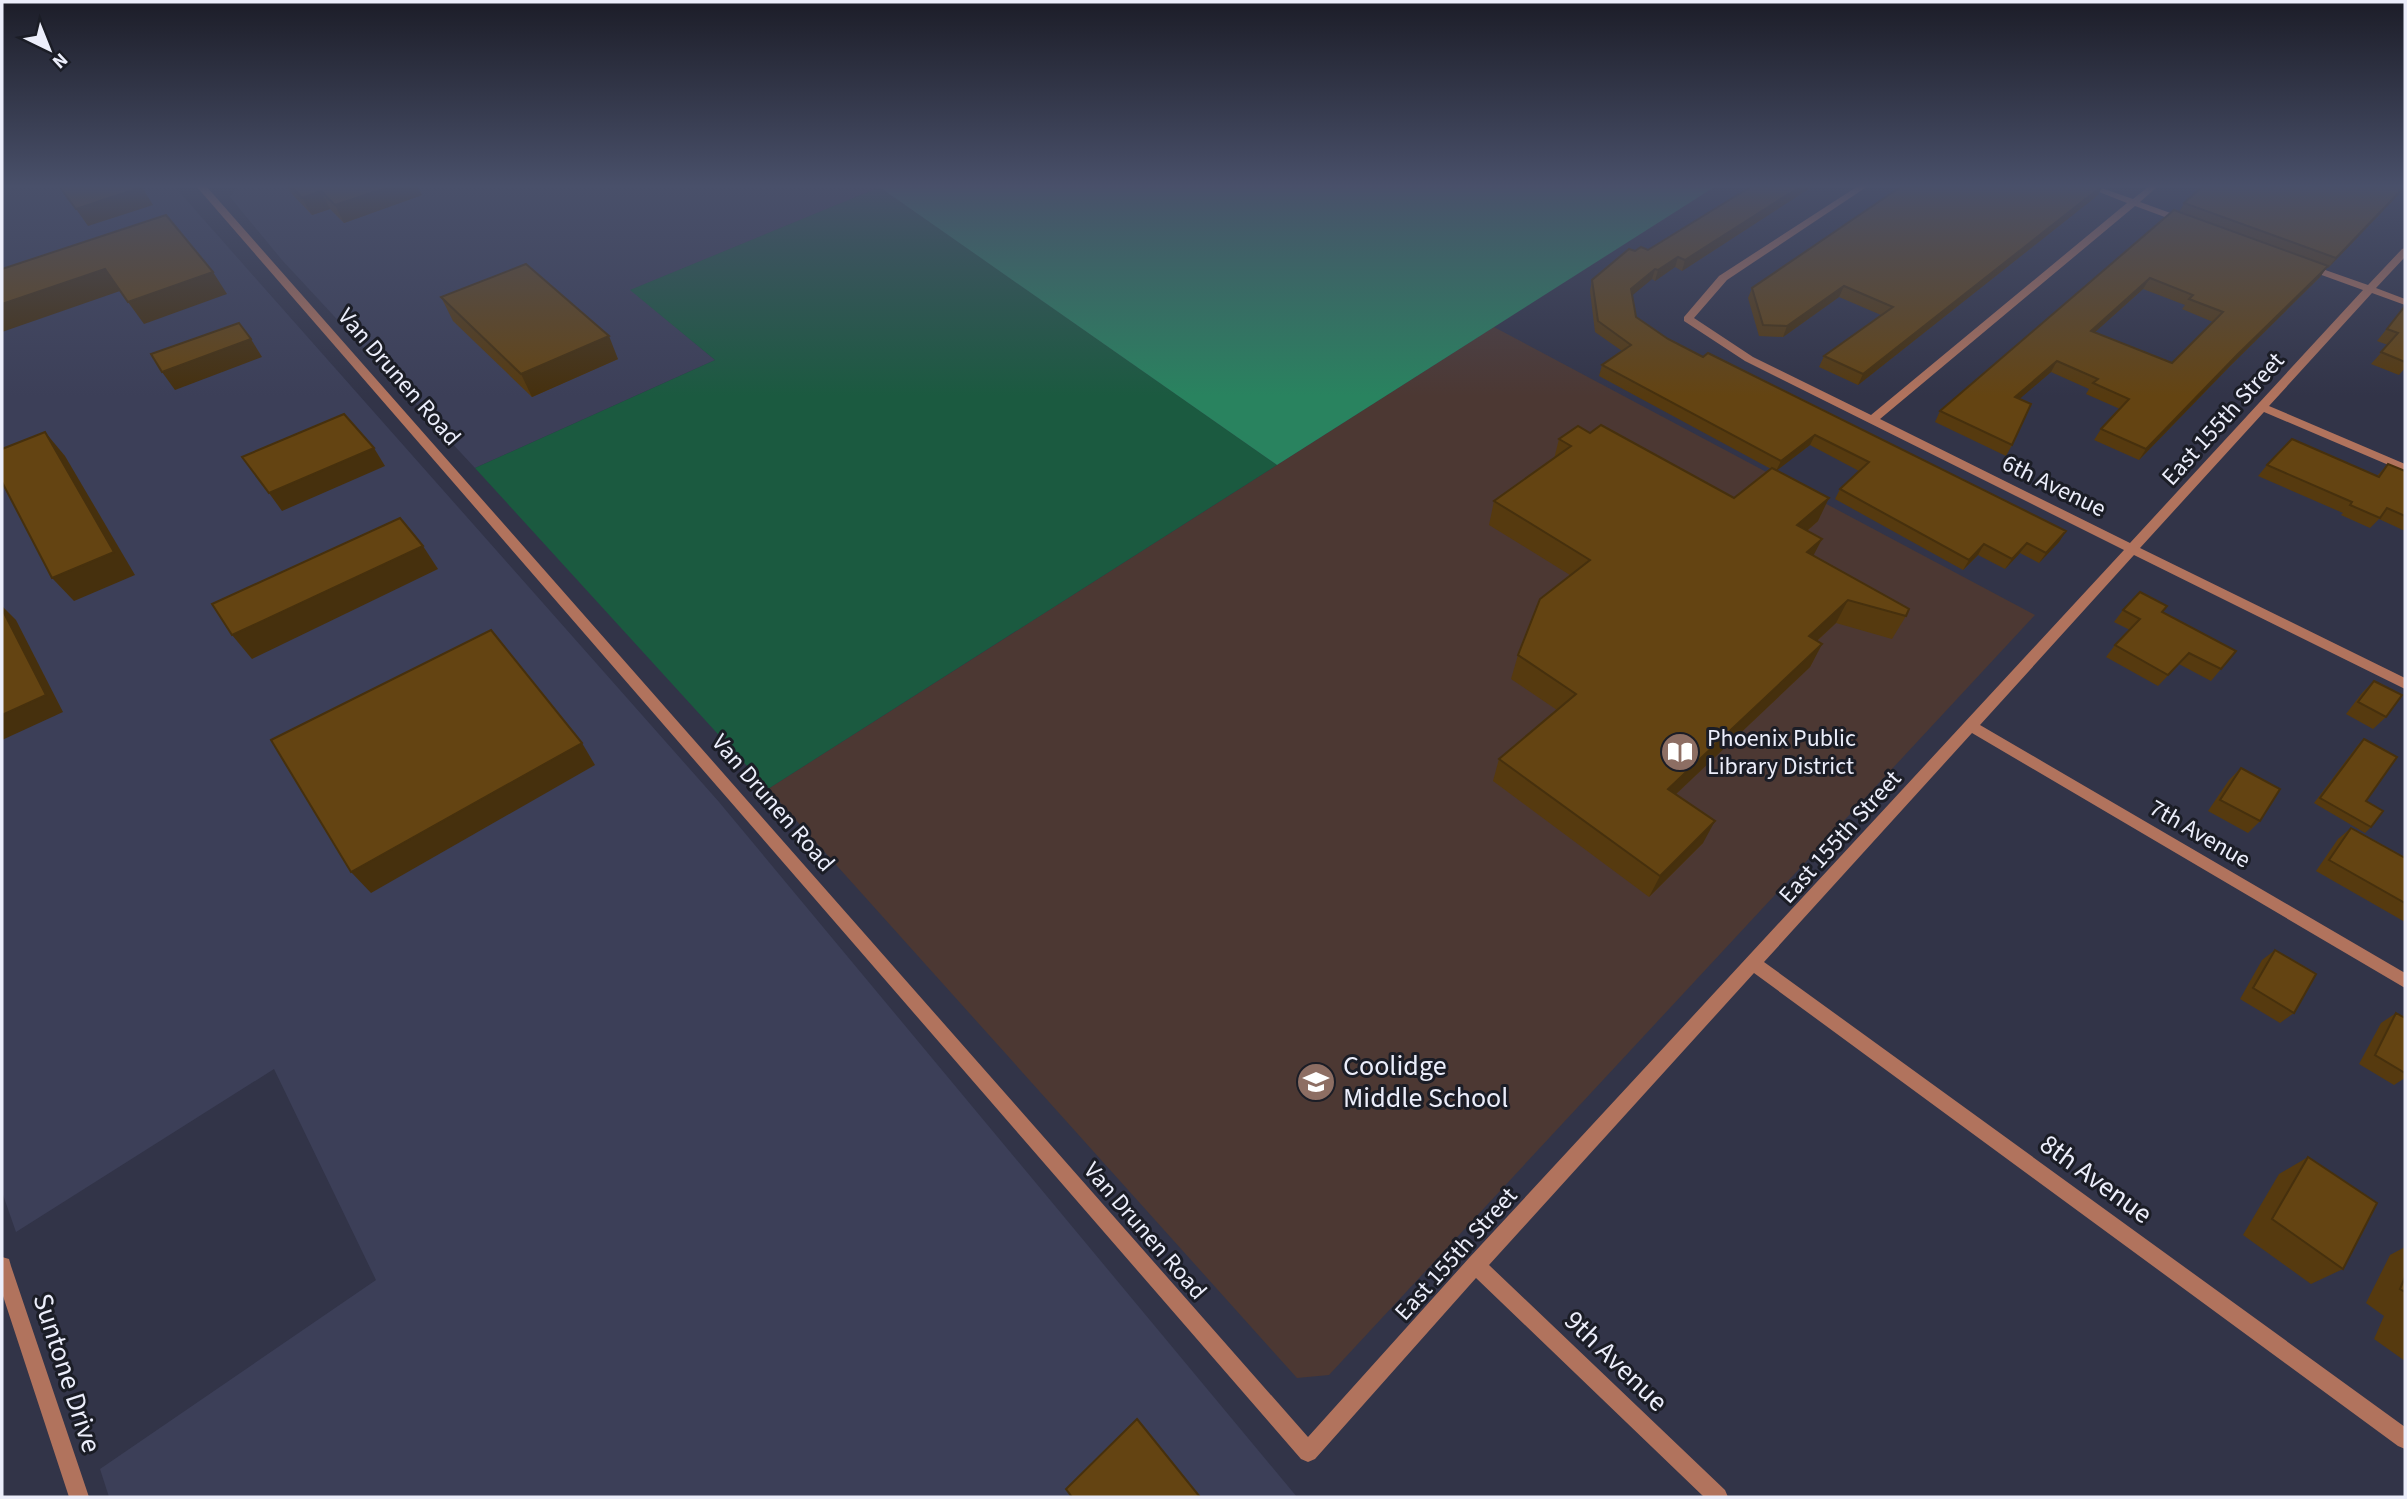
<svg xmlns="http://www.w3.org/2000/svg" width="2407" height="1499" viewBox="0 0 2407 1499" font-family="'Source Sans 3',sans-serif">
	<rect width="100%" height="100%" fill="#323448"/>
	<g fill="#3c3f58">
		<polygon points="2,186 174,186 719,802 1297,1497 109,1497 100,1469 376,1280 274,1069 16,1232 2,1192"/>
		<polygon points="238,186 877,186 880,187 631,290 715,360 475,468 282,260 230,197"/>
	</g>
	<polygon fill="#4c3833" points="1494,327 2035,615 1329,1375 1297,1378 768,789"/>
	<polygon fill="#1b5a40" points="880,187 1277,465 768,789 475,468 715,360 630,290"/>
	<polygon fill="#29835f" points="878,186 1716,186 1277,465"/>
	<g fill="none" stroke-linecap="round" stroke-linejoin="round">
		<g fill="#b1735d" fill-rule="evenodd">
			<polygon points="196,186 206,186 1308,1437 1469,1258 2124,550 1745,361 1684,321 1684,317 1719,276 1858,186 1868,186 1727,280 1694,318 1753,357 1871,415 2127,203 2084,186 2096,186 2133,199 2149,186 2158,186 2140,202 2187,219 2187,223 2181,223 2135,206 1880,419 2130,543 2363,290 2305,269 2305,265 2311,265 2368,285 2402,249 2405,248 2405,257 2376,288 2405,299 2405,305 2372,293 2269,406 2405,464 2405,472 2264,412 2140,548 2405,678 2405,689 2134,555 1980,725 2405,973 2405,988 1972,733 1764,962 2405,1427 2405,1449 2398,1446 1754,973 1489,1265 1725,1490 1728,1497 1704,1497 1476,1278 1315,1459 1308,1462 1301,1459"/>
			<polygon points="2,1257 9,1259 11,1266 89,1497 69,1497 2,1293"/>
		</g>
	</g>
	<g fill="#563a0f" fill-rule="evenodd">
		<polygon points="287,186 417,186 422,195 344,223 330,209 312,215 291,193"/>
		<polygon points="1746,186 1813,186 1682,271 1675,267 1655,281 1652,279 1632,295 1636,317 1668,339 1703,357 2066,531 2059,542 2039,563 2020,553 2005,569 1978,555 1963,570 1835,499 1840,489 1859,471 1810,445 1777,470 1818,521 1807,531 1822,539 1813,555 1906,616 1892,639 1836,623 1817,641 1822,644 1810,667 1676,794 1703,843 1649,897 1493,781 1499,759 1557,710 1511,679 1518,655 1570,575 1489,525 1494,501 1554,459 1559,439 1590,433 1734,498 1771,469 1599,376 1602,365 1622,351 1595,332 1590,291 1592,280 1635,251 1648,250 1750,187"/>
		<path d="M2405,186V188L2328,268L2327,267L2320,277L2230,366L2139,460L2094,440L2101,429L2120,409L2086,394L2089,389L2051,372L2019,399L2012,445L2006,456L1935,422L1940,411L2179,212L2184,203ZM2143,289L2185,305L2182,309L2213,322L2172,363L2095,332Z"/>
		<polygon points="2098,195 1858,385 1819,367 1824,356 1881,315 1839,297 1783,337 1759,336 1748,298 1752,288"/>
		<polygon points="441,297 618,359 532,397 453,321"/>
		<polygon points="2405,306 2405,368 2399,375 2371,364 2388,345 2377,341"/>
		<polygon points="2388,464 2405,471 2405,531 2379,519 2370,528 2341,515 2343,513 2258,476 2267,465 2377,476"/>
		<polygon points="2167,606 2162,612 2221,669 2211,681 2179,664 2158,686 2106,657 2115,645 2130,630 2114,622 2123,610"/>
		<polygon points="2374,681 2386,717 2373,729 2346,714 2362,693"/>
		<polygon points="2364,739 2366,801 2371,827 2365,833 2314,803 2358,745"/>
		<polygon points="2241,768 2260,821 2248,833 2208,811 2229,780"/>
		<polygon points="2351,828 2405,858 2405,922 2316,871 2338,839"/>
		<polygon points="2275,950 2294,1013 2280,1023 2240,999 2262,960"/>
		<polygon points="2396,1013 2405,1018 2405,1078 2394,1085 2359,1064 2381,1023"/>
		<polygon points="2308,1157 2343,1269 2311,1284 2243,1235 2279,1174"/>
		<polygon points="2405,1247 2405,1361 2374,1339 2384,1316 2366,1303 2390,1255"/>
	</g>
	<g fill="#46300d">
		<polygon points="392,186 417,186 422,195 344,223 335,205"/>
		<polygon points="1801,186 1813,186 1682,271 1685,260"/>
		<polygon points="2102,186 2103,186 2098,195 1858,385 1863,374"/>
		<polygon points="2405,186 2405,188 2328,268 2336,258"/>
		<polygon points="142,187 153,205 88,226 76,209"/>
		<polygon points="321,191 330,209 312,215 302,198"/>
		<polygon points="1678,257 1675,267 1655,281 1658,270"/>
		<polygon points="2328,266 2320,277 2230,366 2139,460 2146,449 2237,355"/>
		<polygon points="105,269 120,291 2,332 2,304"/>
		<polygon points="1655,269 1652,279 1628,299 1631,289"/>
		<polygon points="213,272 227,294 144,324 128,302"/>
		<polygon points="2150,278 2143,289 2084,342 2091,331"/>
		<polygon points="1844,286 1839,297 1783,337 1787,326"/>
		<polygon points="609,336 618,359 532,397 521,374"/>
		<polygon points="251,339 262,357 175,390 162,372"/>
		<polygon points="2057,361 2051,372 2009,408 2015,397"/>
		<polygon points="45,432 65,456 135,575 74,601 52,578"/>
		<polygon points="1815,435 1810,445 1776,471 1781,461"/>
		<polygon points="374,448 385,466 282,511 269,493"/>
		<polygon points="1829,498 1818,521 1786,549 1797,525"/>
		<polygon points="2066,531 2059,542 2039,563 2046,553"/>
		<polygon points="1822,539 1810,562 1807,552"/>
		<polygon points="2027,543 2020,553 2005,569 2012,559"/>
		<polygon points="1984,544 1978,555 1963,570 1969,560"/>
		<polygon points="423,546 438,569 252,659 232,635"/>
		<polygon points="1848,600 1836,623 1797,659 1809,636"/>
		<polygon points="2,606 16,620 63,712 2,740"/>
		<polygon points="1822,644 1810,667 1658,811 1668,789"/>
		<polygon points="582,743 595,765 371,893 351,872"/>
		<polygon points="1715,821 1703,843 1649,897 1660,876"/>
	</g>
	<g fill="#644412" stroke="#46300d" stroke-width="2" fill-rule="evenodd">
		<polygon points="59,186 141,186 142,187 76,209"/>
		<polygon points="291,186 392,186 335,205 321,191 302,198"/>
		<polygon points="1752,186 1801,186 1685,260 1678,257 1658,270 1655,269 1631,289 1636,317 1668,339 1703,357 1708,353 2066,531 2046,553 2027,543 2012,559 1984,544 1969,560 1840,489 1869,462 1815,435 1781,461 1602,365 1631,345 1598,321 1592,280 1629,249 1635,251 1641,247 1648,250"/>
		<polygon points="1902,186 2102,186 1863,374 1824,356 1893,307 1844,286 1787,326 1763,325 1752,288"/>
		<polygon points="2203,186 2405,186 2336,258 2184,203"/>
		<path d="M2174,210L2328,266L2237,355L2146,449L2101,429L2129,399L2093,383L2098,379L2057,361L2015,397L2031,404L2012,445L1940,411ZM2150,278L2193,295L2189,299L2223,312L2172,363L2091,331Z"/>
		<polygon points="166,215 213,272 128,302 105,269 2,304 2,269"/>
		<polygon points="526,264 609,336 521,374 441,297"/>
		<polygon points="2405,306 2405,362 2381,352 2398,333 2387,329"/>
		<polygon points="239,323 251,339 162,372 151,354"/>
		<polygon points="344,414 374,448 269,493 242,457"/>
		<polygon points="1601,425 1734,498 1772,468 1829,498 1797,525 1822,539 1807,552 1909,609 1906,616 1848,600 1809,636 1822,644 1668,789 1715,821 1660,876 1499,759 1576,694 1518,655 1540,599 1590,560 1494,501 1571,446 1559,439 1578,426 1590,433"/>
		<polygon points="45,432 114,552 52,578 2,482 2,449"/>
		<polygon points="2292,439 2379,477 2388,464 2405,471 2405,516 2387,508 2380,518 2350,505 2352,502 2267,465"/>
		<polygon points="400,518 423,546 232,635 212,604"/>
		<polygon points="2140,592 2167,606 2162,612 2236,651 2221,669 2189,653 2168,675 2115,645 2140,619 2123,610"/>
		<polygon points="2,609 46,695 2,715"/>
		<polygon points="491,630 582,743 351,872 271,740"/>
		<polygon points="2374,681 2402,695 2386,717 2358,702"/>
		<polygon points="2364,739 2397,757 2366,801 2383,811 2371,827 2320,798"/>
		<polygon points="2241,768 2280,789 2260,821 2220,800"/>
		<polygon points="2351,828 2405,858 2405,903 2329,860"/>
		<polygon points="2275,950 2316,974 2294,1013 2253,988"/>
		<polygon points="2396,1013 2405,1018 2405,1073 2375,1055"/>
		<polygon points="2308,1157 2377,1203 2343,1269 2272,1219"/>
		<polygon points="2405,1277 2405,1292 2400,1289"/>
		<polygon points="1137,1419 1200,1497 1072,1497 1066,1489"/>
	</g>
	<linearGradient id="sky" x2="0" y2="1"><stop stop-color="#1c1d28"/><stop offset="0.47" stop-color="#49506a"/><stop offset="1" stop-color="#49506a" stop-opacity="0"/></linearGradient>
	<rect width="2407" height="396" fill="url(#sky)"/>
	<defs>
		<symbol id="library-disc" viewBox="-11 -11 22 22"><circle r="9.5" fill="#8d6e63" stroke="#1b1d26"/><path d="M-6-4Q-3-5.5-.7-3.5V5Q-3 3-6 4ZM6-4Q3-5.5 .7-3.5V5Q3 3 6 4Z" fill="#fff"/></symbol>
		<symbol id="school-disc" viewBox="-11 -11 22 22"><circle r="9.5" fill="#8d6e63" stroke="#1b1d26"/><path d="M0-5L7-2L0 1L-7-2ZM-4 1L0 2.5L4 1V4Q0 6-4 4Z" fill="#fff"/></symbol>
	</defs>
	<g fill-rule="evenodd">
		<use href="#library-disc" x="1658" y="730" width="44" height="44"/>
		<use href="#school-disc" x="1294" y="1060" width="44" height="44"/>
	</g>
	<g text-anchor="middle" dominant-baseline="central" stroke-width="6" stroke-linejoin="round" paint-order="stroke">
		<g font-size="24" fill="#eceefb" stroke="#1b1d26">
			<text transform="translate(399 377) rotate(49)">Van Drunen Road</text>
			<text transform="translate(2223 419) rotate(-48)">East 155th Street</text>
			<text transform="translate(2054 486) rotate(26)">6th Avenue</text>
			<text transform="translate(773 803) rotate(49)">Van Drunen Road</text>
			<text transform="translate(2200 834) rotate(30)">7th Avenue</text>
			<text transform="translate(1840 837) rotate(-48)">East 155th Street</text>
			<text transform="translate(1145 1231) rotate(49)">Van Drunen Road</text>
			<text transform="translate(1456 1254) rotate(-48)">East 155th Street</text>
		</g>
		<g font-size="24" fill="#eceefb" stroke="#1b1d26" text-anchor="start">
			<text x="1707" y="738">Phoenix Public<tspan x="1707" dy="28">Library District</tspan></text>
		</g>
		<g font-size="28" fill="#eceefb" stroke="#1b1d26" text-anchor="start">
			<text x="1343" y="1066">Coolidge<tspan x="1343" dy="32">Middle School</tspan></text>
		</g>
		<g font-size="28" fill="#eceefb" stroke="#1b1d26">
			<text transform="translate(2096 1179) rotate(36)">8th Avenue</text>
			<text transform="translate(1616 1361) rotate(44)">9th Avenue</text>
			<text transform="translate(67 1373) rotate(72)">Suntone Drive</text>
		</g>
	</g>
	<rect width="2407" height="1499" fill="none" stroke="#eceefb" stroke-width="7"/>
	<g transform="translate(49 49) rotate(137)" stroke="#1b1d26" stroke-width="5" paint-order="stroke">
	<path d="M0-5L12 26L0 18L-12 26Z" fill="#eceefb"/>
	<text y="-10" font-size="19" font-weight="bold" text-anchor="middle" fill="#eceefb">N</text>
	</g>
</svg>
